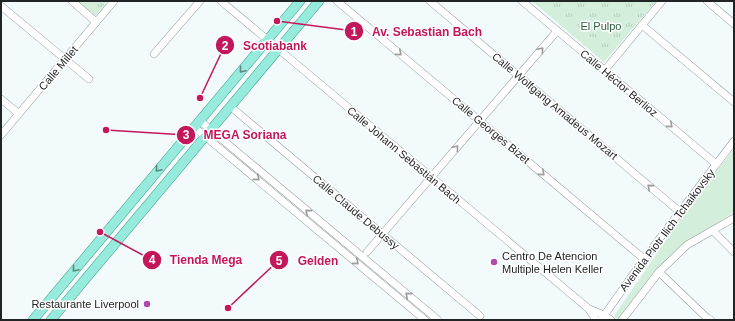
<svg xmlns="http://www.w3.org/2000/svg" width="735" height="321" viewBox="0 0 735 321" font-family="Arial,sans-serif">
	<defs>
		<pattern id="park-tufts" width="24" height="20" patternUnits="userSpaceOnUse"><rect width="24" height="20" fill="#d3eeda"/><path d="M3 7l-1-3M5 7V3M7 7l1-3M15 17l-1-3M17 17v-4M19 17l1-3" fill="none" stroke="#b5ccbb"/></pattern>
	</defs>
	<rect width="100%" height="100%" fill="#f2fafb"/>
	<polygon fill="#d3eeda" points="734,149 734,212 675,251 654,272 618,319 614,316 691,204"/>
	<g fill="url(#park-tufts)">
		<polygon points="78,1 108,1 95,16"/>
		<polygon points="532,1 656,1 604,62"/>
	</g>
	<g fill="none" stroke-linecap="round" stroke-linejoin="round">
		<defs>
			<g id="minor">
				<polyline points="72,1 96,22"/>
				<polyline points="221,1 589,309 596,320"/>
				<polyline points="337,1 644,259"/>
				<polyline points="430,1 680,212"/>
				<polyline points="522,1 716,164"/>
				<polyline points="707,1 734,24"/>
				<polyline points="1,6 89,79"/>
				<polyline points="642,25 734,102"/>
				<polyline points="154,54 200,1"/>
				<polyline points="604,71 662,1"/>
				<polyline points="1,99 19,114"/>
				<polyline points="231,107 480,316"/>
				<polyline points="199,120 438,320"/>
				<polyline points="194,127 425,320"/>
				<polyline points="1,135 114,1"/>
				<polyline points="713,231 734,252"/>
				<polyline points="367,252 557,31"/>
				<polyline points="659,272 707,318 711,320"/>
				<polyline points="589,309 604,315 611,320"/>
				<polyline points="601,320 644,259 734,141"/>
				<polyline points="622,320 659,272 687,245 734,218"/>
			</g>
			<g id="major">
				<polyline points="33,320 300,1"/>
				<polyline points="51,320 319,1"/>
			</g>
		</defs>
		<use href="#minor" stroke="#92999a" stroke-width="8"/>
		<use href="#major" stroke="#409c8c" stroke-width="10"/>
		<use href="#minor" stroke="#fff" stroke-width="7"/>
		<use href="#major" stroke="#96ebdc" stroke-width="9"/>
	</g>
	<defs><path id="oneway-chevron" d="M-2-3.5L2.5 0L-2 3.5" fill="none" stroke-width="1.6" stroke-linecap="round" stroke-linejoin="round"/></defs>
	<g stroke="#9b9c9c">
		<use href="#oneway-chevron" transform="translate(541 50) rotate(-49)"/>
		<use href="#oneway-chevron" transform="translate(399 53) rotate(40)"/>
		<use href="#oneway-chevron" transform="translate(670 125) rotate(40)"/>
		<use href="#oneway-chevron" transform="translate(456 148) rotate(-49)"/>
		<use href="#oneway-chevron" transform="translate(542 173) rotate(40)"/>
		<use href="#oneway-chevron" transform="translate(257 178) rotate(40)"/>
		<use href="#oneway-chevron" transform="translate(650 187) rotate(-140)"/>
		<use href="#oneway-chevron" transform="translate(308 212) rotate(-140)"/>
		<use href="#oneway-chevron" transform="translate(356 262) rotate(40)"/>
		<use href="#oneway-chevron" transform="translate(408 295) rotate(-140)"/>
	</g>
	<g stroke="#5c8880">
		<use href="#oneway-chevron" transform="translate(242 70) rotate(130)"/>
		<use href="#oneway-chevron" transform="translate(158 169) rotate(130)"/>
		<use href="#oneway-chevron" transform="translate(75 269) rotate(130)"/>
	</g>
	<g fill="#b24aad" stroke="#fff" stroke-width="1.5">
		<circle cx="494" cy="262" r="4"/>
		<circle cx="147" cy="304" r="4"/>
	</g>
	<g text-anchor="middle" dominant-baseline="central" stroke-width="3" stroke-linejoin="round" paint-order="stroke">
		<g font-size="11" fill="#2c5c3d" stroke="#fff">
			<text x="601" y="26">El Pulpo</text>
		</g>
		<g font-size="11" fill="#212424" stroke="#fff">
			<text transform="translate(58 68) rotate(-50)">Calle Millet</text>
			<text transform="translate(619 83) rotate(40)">Calle Héctor Berlioz</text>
			<text transform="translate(555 106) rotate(40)">Calle Wolfgang Amadeus Mozart</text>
			<text transform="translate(491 130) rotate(40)">Calle Georges Bizet</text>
			<text transform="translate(404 155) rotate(40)">Calle Johann Sebastián Bach</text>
			<text transform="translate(356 212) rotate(40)">Calle Claude Debussy</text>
			<text transform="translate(667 230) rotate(-53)">Avenida Piotr Ilich Tchaikovsky</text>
		</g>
		<g font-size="11" fill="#212424" stroke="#fff" text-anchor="start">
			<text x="502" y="256">Centro De Atencion<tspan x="502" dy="13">Multiple Helen Keller</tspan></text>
			<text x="139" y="304" text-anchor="end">Restaurante Liverpool</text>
		</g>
	</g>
	<path fill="none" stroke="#c2185b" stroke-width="1.5" d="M277 21L354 31M200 98L225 45M106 130L186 135M100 232L152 260M228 308L279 260"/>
	<g fill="#c2185b" stroke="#fff" stroke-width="1.5">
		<circle cx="277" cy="21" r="4"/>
		<circle cx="200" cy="98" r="4"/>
		<circle cx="106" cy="130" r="4"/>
		<circle cx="100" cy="232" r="4"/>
		<circle cx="228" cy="308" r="4"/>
		<circle cx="354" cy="31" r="10"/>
		<circle cx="225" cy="45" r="10"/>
		<circle cx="186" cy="135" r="10"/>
		<circle cx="152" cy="260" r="10"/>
		<circle cx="279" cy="260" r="10"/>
	</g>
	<g font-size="12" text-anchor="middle" font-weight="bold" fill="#fff">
		<text x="354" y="36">1</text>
		<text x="225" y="50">2</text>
		<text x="186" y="139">3</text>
		<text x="152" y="264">4</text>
		<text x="279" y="265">5</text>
	</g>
	<g font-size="12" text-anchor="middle" font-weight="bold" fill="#c2185b" stroke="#fff" stroke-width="3" stroke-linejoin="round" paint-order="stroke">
		<text x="427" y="36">Av. Sebastian Bach</text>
		<text x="275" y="50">Scotiabank</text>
		<text x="245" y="139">MEGA Soriana</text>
		<text x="206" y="264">Tienda Mega</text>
		<text x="318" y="265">Gelden</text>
	</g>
	<rect width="735" height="321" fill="none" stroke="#212424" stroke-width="4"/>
</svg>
